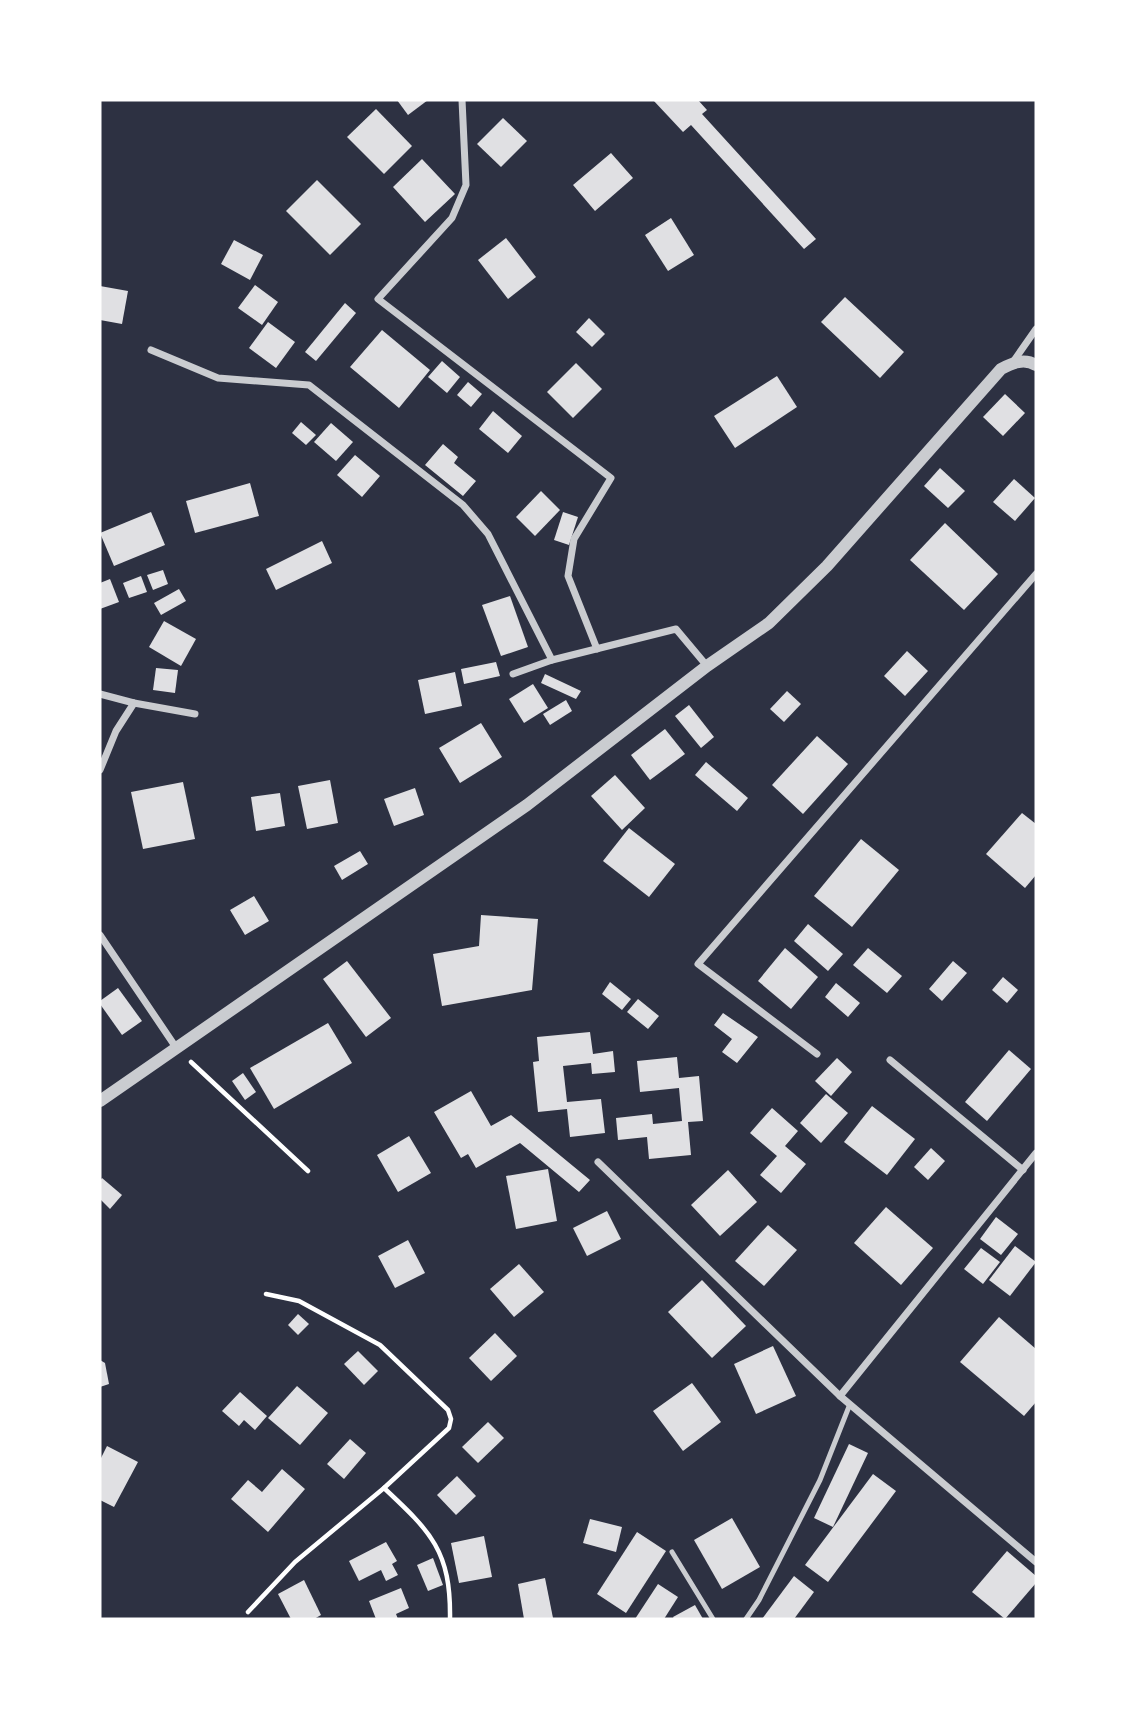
<svg xmlns="http://www.w3.org/2000/svg" width="1136" height="1719" viewBox="0 0 1136 1719" font-family="Quicksand,sans-serif">
	<rect width="100%" height="100%" fill="#2d3142"/>
	<g fill="#e0e0e3">
		<polygon points="397,100 428,100 408,115"/>
		<polygon points="653,100 698,100 707,110 702,114 816,239 804,249 691,125 683,132"/>
		<polygon points="376,109 412,146 384,174 347,137"/>
		<polygon points="503,118 527,141 501,167 477,144"/>
		<polygon points="611,153 633,178 595,211 573,185"/>
		<polygon points="422,159 455,194 425,222 393,187"/>
		<polygon points="317,180 361,224 330,255 286,211"/>
		<polygon points="671,218 694,255 668,271 645,235"/>
		<polygon points="506,238 536,277 508,299 478,260"/>
		<polygon points="234,240 263,255 250,280 221,264"/>
		<polygon points="255,285 278,302 262,325 238,308"/>
		<polygon points="100,286 128,291 122,324 100,320"/>
		<polygon points="845,297 904,352 880,378 821,322"/>
		<polygon points="345,303 356,313 316,361 305,352"/>
		<polygon points="589,318 605,334 592,347 576,332"/>
		<polygon points="268,322 295,342 276,368 249,348"/>
		<polygon points="382,330 430,370 399,408 350,367"/>
		<polygon points="442,361 460,377 447,393 428,377"/>
		<polygon points="576,363 602,389 573,418 547,392"/>
		<polygon points="777,376 797,407 735,448 714,416"/>
		<polygon points="468,382 482,394 471,407 457,395"/>
		<polygon points="1005,394 1025,413 1003,436 983,417"/>
		<polygon points="493,411 522,436 508,453 479,429"/>
		<polygon points="301,422 316,435 306,445 292,433"/>
		<polygon points="331,423 353,442 336,461 314,442"/>
		<polygon points="443,444 458,457 454,463 476,481 463,496 425,465"/>
		<polygon points="355,455 380,476 362,497 337,475"/>
		<polygon points="940,468 965,491 948,508 924,486"/>
		<polygon points="1014,479 1035,498 1015,521 993,502"/>
		<polygon points="250,483 259,516 195,533 186,501"/>
		<polygon points="541,491 560,510 535,536 516,517"/>
		<polygon points="151,512 165,545 114,566 100,533"/>
		<polygon points="563,512 578,517 569,545 554,540"/>
		<polygon points="945,523 998,574 964,610 910,560"/>
		<polygon points="322,541 332,563 276,590 266,569"/>
		<polygon points="163,570 168,584 153,590 147,575"/>
		<polygon points="141,576 147,592 129,598 123,583"/>
		<polygon points="110,579 119,602 100,609 100,583"/>
		<polygon points="179,589 186,601 161,615 154,603"/>
		<polygon points="510,596 528,647 501,656 482,605"/>
		<polygon points="164,621 196,639 181,666 149,647"/>
		<polygon points="907,651 928,671 905,696 884,676"/>
		<polygon points="496,662 500,676 464,684 461,669"/>
		<polygon points="156,668 178,670 175,693 153,690"/>
		<polygon points="455,672 462,706 425,714 418,680"/>
		<polygon points="545,674 581,691 576,699 541,683"/>
		<polygon points="533,684 548,708 524,723 509,699"/>
		<polygon points="787,691 801,704 784,722 770,709"/>
		<polygon points="566,700 572,711 550,725 543,714"/>
		<polygon points="689,705 714,737 701,748 675,716"/>
		<polygon points="481,723 502,757 460,783 439,748"/>
		<polygon points="665,729 685,754 650,780 631,755"/>
		<polygon points="817,736 848,764 803,814 772,785"/>
		<polygon points="706,762 748,798 737,811 695,775"/>
		<polygon points="615,775 645,808 622,830 591,796"/>
		<polygon points="330,780 338,823 307,829 298,786"/>
		<polygon points="183,782 195,839 143,849 131,792"/>
		<polygon points="415,788 424,815 394,826 384,799"/>
		<polygon points="280,793 285,826 256,831 251,797"/>
		<polygon points="1022,813 1036,824 1036,875 1025,888 986,854"/>
		<polygon points="629,828 675,864 649,897 603,861"/>
		<polygon points="861,839 899,870 852,927 814,896"/>
		<polygon points="360,851 368,864 342,880 334,866"/>
		<polygon points="254,896 269,921 245,935 230,910"/>
		<polygon points="481,915 538,919 532,990 442,1006 433,954 479,946"/>
		<polygon points="808,924 843,954 828,971 794,941"/>
		<polygon points="785,948 818,977 791,1009 758,981"/>
		<polygon points="868,948 902,976 887,993 853,965"/>
		<polygon points="347,961 391,1018 366,1037 323,979"/>
		<polygon points="953,961 967,973 942,1001 929,989"/>
		<polygon points="1003,977 1018,990 1007,1003 992,990"/>
		<polygon points="610,982 631,999 622,1010 602,994"/>
		<polygon points="836,983 860,1003 848,1017 825,997"/>
		<polygon points="118,988 142,1021 122,1035 100,1004 100,1001"/>
		<polygon points="638,999 659,1016 648,1029 627,1012"/>
		<polygon points="723,1013 758,1037 737,1063 722,1052 732,1039 714,1025"/>
		<polygon points="328,1023 352,1063 274,1109 250,1068"/>
		<polygon points="590,1032 593,1054 613,1051 615,1072 592,1074 591,1063 563,1066 567,1102 601,1099 605,1133 570,1137 567,1109 538,1112 533,1062 539,1061 537,1037"/>
		<polygon points="1009,1050 1031,1069 987,1121 965,1102"/>
		<polygon points="677,1057 679,1078 699,1076 703,1121 688,1122 691,1155 649,1159 647,1137 618,1140 616,1118 652,1114 653,1124 682,1121 679,1088 640,1092 637,1061"/>
		<polygon points="837,1058 852,1072 831,1096 815,1081"/>
		<polygon points="243,1073 256,1092 245,1100 232,1081"/>
		<polygon points="471,1091 491,1126 511,1115 590,1180 579,1192 520,1143 476,1168 468,1154 461,1158 434,1112"/>
		<polygon points="826,1094 848,1113 821,1143 800,1123"/>
		<polygon points="872,1106 915,1139 887,1175 844,1142"/>
		<polygon points="772,1108 798,1131 785,1146 806,1164 781,1193 760,1175 777,1156 750,1133"/>
		<polygon points="409,1136 431,1173 398,1192 377,1155"/>
		<polygon points="931,1148 945,1161 928,1180 914,1167"/>
		<polygon points="548,1169 557,1221 516,1229 506,1176"/>
		<polygon points="728,1170 757,1202 720,1236 691,1205"/>
		<polygon points="102,1178 122,1195 110,1209 100,1199 100,1181"/>
		<polygon points="886,1207 933,1248 901,1285 854,1243"/>
		<polygon points="607,1211 621,1239 587,1256 573,1228"/>
		<polygon points="996,1217 1018,1234 1001,1255 980,1239"/>
		<polygon points="768,1225 797,1250 764,1286 735,1261"/>
		<polygon points="408,1240 425,1273 395,1288 378,1256"/>
		<polygon points="1015,1246 1036,1262 1010,1296 989,1280"/>
		<polygon points="981,1248 1000,1262 983,1284 964,1269"/>
		<polygon points="519,1264 544,1292 514,1317 490,1289"/>
		<polygon points="702,1280 746,1326 712,1358 668,1312"/>
		<polygon points="298,1314 309,1324 298,1335 288,1325"/>
		<polygon points="999,1317 1036,1349 1036,1402 1024,1416 960,1362"/>
		<polygon points="495,1333 517,1356 491,1381 469,1358"/>
		<polygon points="773,1346 796,1396 756,1414 734,1364"/>
		<polygon points="358,1351 378,1371 364,1385 344,1364"/>
		<polygon points="100,1360 105,1363 109,1384 100,1387"/>
		<polygon points="692,1383 721,1422 683,1451 653,1411"/>
		<polygon points="297,1386 328,1413 300,1445 268,1418"/>
		<polygon points="240,1392 267,1416 255,1430 244,1420 239,1426 222,1411"/>
		<polygon points="488,1422 504,1438 478,1463 462,1447"/>
		<polygon points="350,1439 366,1453 344,1479 327,1464"/>
		<polygon points="849,1444 868,1453 833,1527 814,1518"/>
		<polygon points="107,1446 138,1462 114,1507 100,1500 100,1460"/>
		<polygon points="282,1469 305,1489 268,1532 231,1499 248,1480 262,1492"/>
		<polygon points="873,1474 896,1491 828,1582 805,1565"/>
		<polygon points="457,1476 476,1496 456,1515 437,1495"/>
		<polygon points="732,1518 760,1567 722,1589 694,1540"/>
		<polygon points="590,1519 622,1527 616,1552 583,1543"/>
		<polygon points="637,1532 666,1551 626,1613 597,1594"/>
		<polygon points="484,1536 492,1577 459,1583 451,1543"/>
		<polygon points="386,1542 397,1561 392,1564 398,1575 386,1581 381,1570 359,1581 349,1561"/>
		<polygon points="1007,1551 1036,1576 1036,1583 1005,1619 972,1592"/>
		<polygon points="433,1558 443,1585 428,1591 417,1565"/>
		<polygon points="794,1576 814,1592 794,1619 762,1619"/>
		<polygon points="545,1578 553,1618 524,1619 518,1584"/>
		<polygon points="304,1580 321,1615 314,1619 291,1619 278,1594"/>
		<polygon points="658,1584 678,1597 664,1619 635,1619"/>
		<polygon points="401,1588 409,1608 396,1614 398,1619 376,1619 369,1601"/>
		<polygon points="695,1605 703,1619 674,1619 673,1617"/>
	</g>
	<g fill="none" stroke-linecap="round" stroke-linejoin="round">
		<g stroke="#fff" stroke-width="4.5">
			<polyline points="191,1062 308,1171"/>
			<path d="M384,1488C431,1532 451,1551 450,1619"/>
			<polyline points="248,1612 295,1562 384,1488 449,1428 451,1419 448,1410 380,1345 299,1301 266,1294"/>
		</g>
		<g stroke="#caccd0" stroke-width="5">
			<polyline points="672,1552 713,1619"/>
			<polyline points="746,1619 759,1600 820,1480 850,1404"/>
		</g>
		<g stroke="#caccd0" stroke-width="7">
			<polyline points="462,100 466,185 452,218 378,299 611,478 574,539 568,576 597,649"/>
			<polyline points="151,350 218,378 309,385 463,505 488,534 552,660"/>
			<polyline points="1013,362 1036,329"/>
			<polyline points="513,674 552,660 676,629 707,666"/>
			<polyline points="100,694 134,703 195,714"/>
			<polyline points="100,770 116,731 134,703"/>
			<polyline points="100,935 177,1049"/>
			<polyline points="817,1054 698,964 1036,574"/>
			<polyline points="890,1060 1023,1170"/>
			<polyline points="598,1162 840,1396 1036,1562"/>
			<polyline points="840,1396 1036,1153"/>
		</g>
		<path stroke="#caccd0" stroke-width="12" d="M100,1101L527,805L707,666L769,623L827,566L1001,369C1012,363 1024,358 1036,365"/>
	</g>
	<rect width="1136" height="1719" fill="none" stroke="#ffffff" stroke-width="203"/>
</svg>
